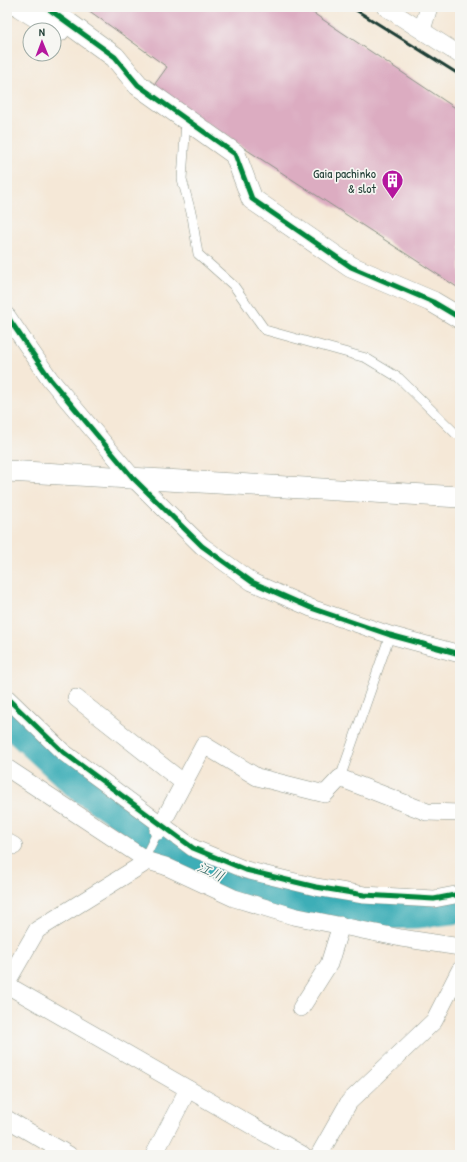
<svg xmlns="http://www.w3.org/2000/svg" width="467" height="1162" viewBox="0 0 467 1162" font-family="'Patrick Hand','Klee One',sans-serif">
	<rect width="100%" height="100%" fill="#f6f6f2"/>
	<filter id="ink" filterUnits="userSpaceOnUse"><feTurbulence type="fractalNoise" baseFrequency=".025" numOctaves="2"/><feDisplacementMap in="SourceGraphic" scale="8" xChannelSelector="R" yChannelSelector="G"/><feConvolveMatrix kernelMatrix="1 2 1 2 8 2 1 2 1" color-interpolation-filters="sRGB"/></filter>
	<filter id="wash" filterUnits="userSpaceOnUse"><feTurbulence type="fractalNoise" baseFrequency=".012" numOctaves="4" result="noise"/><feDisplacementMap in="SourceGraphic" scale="16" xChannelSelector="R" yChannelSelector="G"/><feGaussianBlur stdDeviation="0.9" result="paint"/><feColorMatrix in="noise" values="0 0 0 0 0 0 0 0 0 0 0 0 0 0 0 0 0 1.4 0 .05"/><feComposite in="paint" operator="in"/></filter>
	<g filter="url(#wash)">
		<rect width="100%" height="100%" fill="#f5e8d7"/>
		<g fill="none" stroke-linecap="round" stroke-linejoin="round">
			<polyline stroke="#3daeb7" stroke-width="31" points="7,719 81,787 134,822 185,859 225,879 332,910 384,914 415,913 460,908"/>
		</g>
		<g id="blocks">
			<polygon fill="#dcacc1" points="84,7 304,7 460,111 460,289 152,88 167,67"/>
		</g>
	</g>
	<g filter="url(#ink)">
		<use href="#blocks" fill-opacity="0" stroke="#8a9286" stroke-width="1"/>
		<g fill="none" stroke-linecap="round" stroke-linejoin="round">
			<defs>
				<g id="service">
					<polyline points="186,121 182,179 192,216 198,254 234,286 265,330 366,358 399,378 456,434 460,434"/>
					<polyline points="340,778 390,635"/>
					<polyline points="148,851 158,831"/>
				</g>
				<g id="minor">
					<polyline points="385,7 460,55"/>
					<polyline points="422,30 429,7"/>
					<polyline points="7,316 50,379 133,478 202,546 252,582 311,608 390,635 460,654"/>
					<polyline points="7,698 63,752 193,848 246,870 316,887 364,895 434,899 460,894"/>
					<polyline points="76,698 184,783"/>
					<polyline points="7,768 148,861 165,866 234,898 293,916 401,938 460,947"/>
					<polyline points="158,831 204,745 257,777 325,794 340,778 427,812 460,813"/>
					<polyline points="7,842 14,846"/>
					<polyline points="7,982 37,930 148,861"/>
					<polyline points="7,985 303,1155"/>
					<polyline points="301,1008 329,964 341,925"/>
					<polyline points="7,1119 69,1155"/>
					<polyline points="154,1155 188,1089"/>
					<polyline points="319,1155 349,1102 434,1021 460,970"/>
				</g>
				<g id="tertiary">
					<polyline points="20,7 59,31"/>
					<polyline points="46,7 115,57 138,85 235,154 252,199 351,267 433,302 460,318"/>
					<polyline points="7,471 460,497"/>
				</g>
			</defs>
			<use href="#service" stroke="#8a9286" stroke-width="10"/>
			<use href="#minor" stroke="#8a9286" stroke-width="18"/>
			<use href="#tertiary" stroke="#8a9286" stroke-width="22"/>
			<use href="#service" stroke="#fff" stroke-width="9"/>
			<use href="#minor" stroke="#fff" stroke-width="17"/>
			<use href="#tertiary" stroke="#fff" stroke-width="21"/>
			<polyline stroke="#1f3d34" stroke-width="3" points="351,7 460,75"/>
			<defs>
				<g id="cycleway">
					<polyline points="46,7 115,57 138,85 235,154 252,199 351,267 433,302 460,318"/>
					<polyline points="7,316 50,379 133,478 202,546 252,582 311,608 390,635 460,654"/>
					<polyline points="7,698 63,752 193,848 246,870 316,887 364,895 434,899 460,894"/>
				</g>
			</defs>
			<use href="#cycleway" stroke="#f6f6f2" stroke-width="8"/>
			<use href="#cycleway" stroke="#00873e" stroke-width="5"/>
		</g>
	</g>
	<defs>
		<symbol id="building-pin" viewBox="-11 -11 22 30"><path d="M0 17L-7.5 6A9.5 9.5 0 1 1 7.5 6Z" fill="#b5179e" stroke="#f6f6f2"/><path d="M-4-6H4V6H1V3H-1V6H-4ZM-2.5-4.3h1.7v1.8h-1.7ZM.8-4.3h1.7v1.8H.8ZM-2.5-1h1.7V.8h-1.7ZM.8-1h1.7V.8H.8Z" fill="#fff"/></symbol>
	</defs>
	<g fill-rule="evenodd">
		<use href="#building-pin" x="380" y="168" width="25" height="34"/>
	</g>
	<g text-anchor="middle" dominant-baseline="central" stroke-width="3.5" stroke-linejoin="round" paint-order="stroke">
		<g font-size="13" fill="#1f3d34" stroke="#f6f6f2" text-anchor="end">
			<text x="376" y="173">Gaia pachinko<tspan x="376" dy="15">&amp; slot</tspan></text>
		</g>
		<g font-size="14" font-style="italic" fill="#285f5b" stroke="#f6f6f2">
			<text transform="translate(211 871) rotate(25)">江川</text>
		</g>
	</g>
	<rect width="467" height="1162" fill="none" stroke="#f6f6f2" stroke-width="24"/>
	<g transform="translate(42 42) rotate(359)"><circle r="19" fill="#f6f6f2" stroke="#a0aca6"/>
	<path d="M0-3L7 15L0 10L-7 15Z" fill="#b5179e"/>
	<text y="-6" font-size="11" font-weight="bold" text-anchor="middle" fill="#1f3d34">N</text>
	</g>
</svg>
